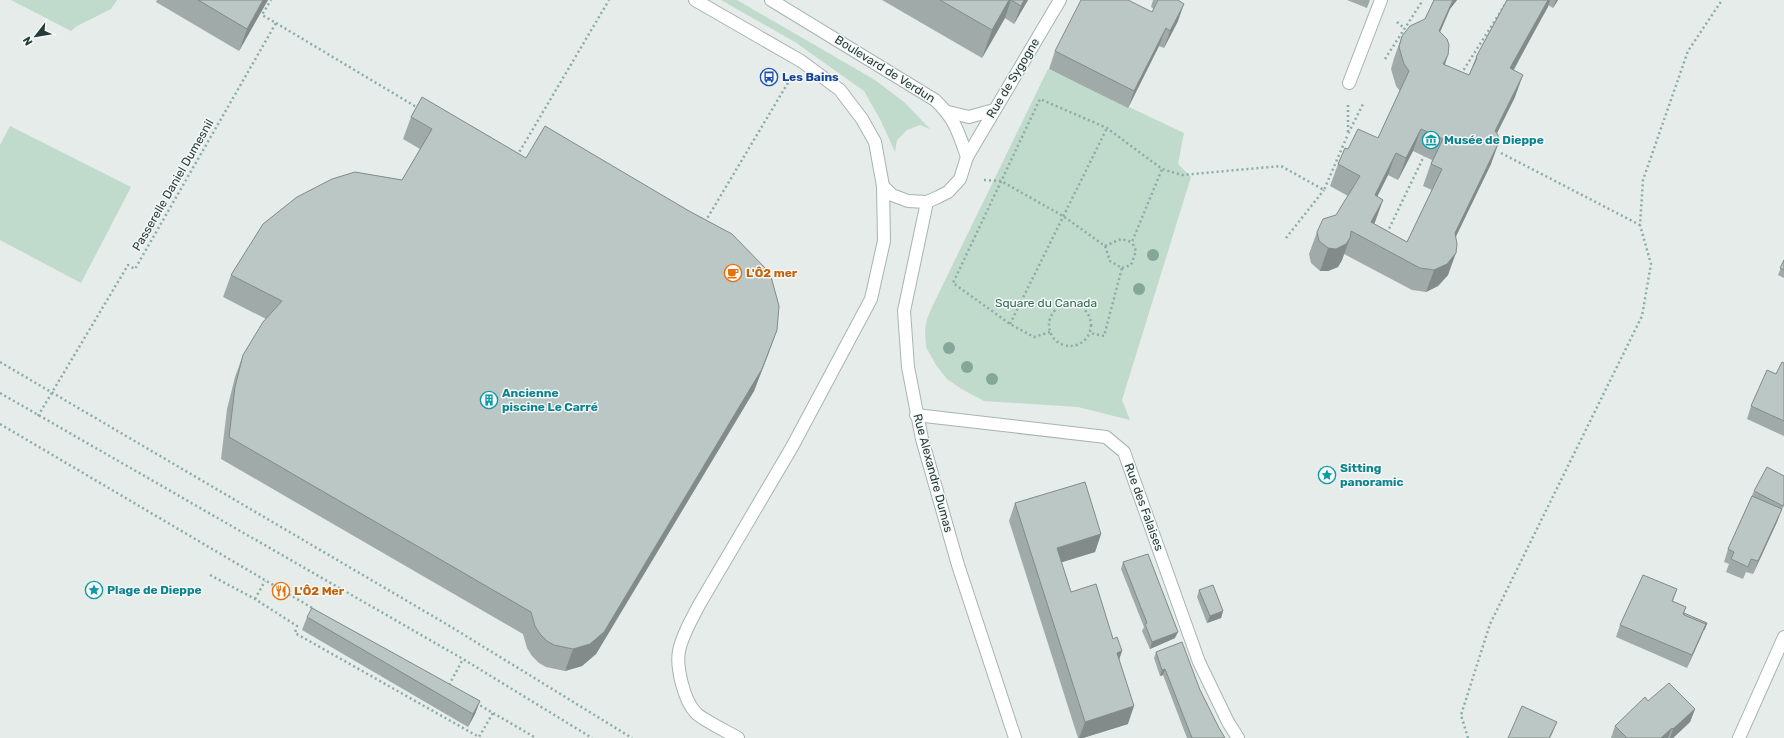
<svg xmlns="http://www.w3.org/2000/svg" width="1784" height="738" viewBox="0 0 1784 738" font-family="Rubik,sans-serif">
	<rect width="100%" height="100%" fill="#e5ecea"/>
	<g fill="#c0dacc">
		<polygon points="11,0 117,0 111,9 77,26 71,31"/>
		<polygon points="721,0 737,0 875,80 904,102 930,129 920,125 907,130 897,140 895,152 881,121 864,91 795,42"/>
		<polygon points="1048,69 1184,133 1178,164 1191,177 1122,400 1130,420 1078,407 984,401 960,388 947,379 936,365 926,347 925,330 927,319 933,305"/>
		<polygon points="10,126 131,187 81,283 0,240 0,145"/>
	</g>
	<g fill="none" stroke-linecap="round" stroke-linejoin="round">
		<defs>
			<polyline id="service" points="1349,83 1381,0"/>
			<g id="minor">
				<polyline points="916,415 1106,437 1124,452 1199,662 1228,722 1238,738"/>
				<polyline points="1739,738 1784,637"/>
			</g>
			<g id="tertiary">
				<polyline points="695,0 801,61 840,90 862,119 875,142 883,186 892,195 908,201 927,202 938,197 948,192 960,179 967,157 1060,0"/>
				<path d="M771,0L935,100C955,119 958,131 967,157"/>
				<polyline points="948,112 969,117 994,110"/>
				<polyline points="927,202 904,311 908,367 922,439 958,565 1015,738"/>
				<path d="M738,738C728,732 703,720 696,713C684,701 676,667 679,651C682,635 692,619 699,605L792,447L871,299L884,241L883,186"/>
			</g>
		</defs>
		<use href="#service" stroke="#a8b4b2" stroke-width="14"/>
		<use href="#minor" stroke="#a8b4b2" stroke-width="14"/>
		<use href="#tertiary" stroke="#a8b4b2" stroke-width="14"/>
		<g stroke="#89aca8" stroke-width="2.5" stroke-dasharray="2 3" stroke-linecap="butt">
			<polyline points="1397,22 1404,28"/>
			<polyline points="276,23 418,108"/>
			<polyline points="1385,59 1423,0"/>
			<polyline points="1461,74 1508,0"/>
			<polyline points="1348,105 1348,134 1364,102"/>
			<polyline points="1501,153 1640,225"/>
			<polyline points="517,156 609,0"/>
			<polyline points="984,180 1001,181 1063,216 1105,246 1110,261 1122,268 1104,336 1090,333"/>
			<polyline points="705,222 789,81"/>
			<polyline points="1387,233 1424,156"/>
			<polyline points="1286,238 1324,190"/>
			<polyline points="1105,246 1121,239 1132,242 1162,169"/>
			<polyline points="1122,268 1131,265 1136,251 1132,242"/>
			<circle cx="1070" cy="325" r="21"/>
			<polyline points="1010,324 1107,128"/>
			<polyline points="1050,332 1034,337 1010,324 953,283 1040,99 1107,128 1162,169 1182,175 1281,166 1324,190 1348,134"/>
			<polyline points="0,362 448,625 632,738"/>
			<polyline points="0,393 463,659 592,738"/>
			<polyline points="38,416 128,265 135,269 276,23 262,15 271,0"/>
			<polyline points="0,424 314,609"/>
			<polyline points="210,575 255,599 297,626 295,633 479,737 493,713"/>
			<polyline points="255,599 265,581"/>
			<polyline points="449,685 463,659"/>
			<polyline points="476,703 536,738"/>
			<polyline points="1468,738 1461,715 1490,624 1642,316 1651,264 1640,225 1643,180 1688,51 1722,0"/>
		</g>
		<use href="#service" stroke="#fff" stroke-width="12"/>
		<use href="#minor" stroke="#fff" stroke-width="12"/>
		<use href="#tertiary" stroke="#fff" stroke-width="12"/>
	</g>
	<g fill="#84a799">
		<circle cx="1153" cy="255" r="6"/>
		<circle cx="1139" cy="289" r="6"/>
		<circle cx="949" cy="348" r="6"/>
		<circle cx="967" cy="367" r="6"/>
		<circle cx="992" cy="379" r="6"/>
	</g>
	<g fill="#a0aba9" fill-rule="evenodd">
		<polygon points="157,0 268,0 239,51 156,2"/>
		<polygon points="882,0 1028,0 1014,24 1005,18 982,58"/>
		<polygon points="1153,0 1178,0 1178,21 1164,48 1159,46 1128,108 1049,69 1055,51 1152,12 1154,9 1151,7"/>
		<polygon points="1347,0 1370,0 1367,8"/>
		<path d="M1434,0H1457L1450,9L1440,32L1448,55L1445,65L1469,75L1476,57L1507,0H1558L1553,8L1548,5L1514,70L1515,97L1497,133L1491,164L1456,236L1448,275L1438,286L1426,292L1412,290L1344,254L1342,260L1338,267L1328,271H1320L1311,263L1309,254L1317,232L1336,215L1348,196L1330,186L1338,164L1348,149L1378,138L1400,91L1396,86L1391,69L1394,58L1402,36L1425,19ZM1413,151L1432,160L1423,186L1432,190L1407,242L1374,224L1383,200L1377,197L1388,175L1398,180Z"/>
		<polygon points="422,97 769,352 754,391 596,654 582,666 565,671 546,667 539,663 532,656 527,648 523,634 221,459 227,409 235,377 243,355 266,319 223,297 231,275 402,180 420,149 403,139 411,117"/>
		<polygon points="1784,260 1784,278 1778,275"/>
		<polygon points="1784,363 1784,436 1747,419 1751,406 1776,374"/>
		<polygon points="1784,476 1784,506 1780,512 1777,522 1753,574 1746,572 1743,579 1726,572 1729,564 1724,562 1728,549 1754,491"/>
		<polygon points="1015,503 1101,534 1095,552 1061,562 1071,592 1113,639 1122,651 1119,659 1128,724 1083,738 1078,738 1009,521"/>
		<polygon points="1123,562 1175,638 1150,649 1142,631 1144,627 1121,569"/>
		<polygon points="1677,589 1673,601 1686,607 1684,613 1707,623 1687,668 1616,637 1620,625"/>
		<polygon points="1199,590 1223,611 1221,618 1207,623 1197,597"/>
		<polygon points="307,617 480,701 475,714 468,727 302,630"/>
		<polygon points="1156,652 1200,690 1219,728 1225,738 1187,738 1163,675 1160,676 1154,658"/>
		<polygon points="1648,701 1695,709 1690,722 1673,738 1611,738 1615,726"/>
	</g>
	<g fill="#828b89">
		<polygon points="263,0 268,0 239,51 247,29"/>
		<polygon points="1009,0 1011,0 1005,18 982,58 992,30"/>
		<polygon points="1024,0 1028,0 1014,24 1021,6"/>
		<polygon points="1453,0 1457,0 1450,9 1431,53 1439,31"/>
		<polygon points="1548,0 1550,0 1548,7 1502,90 1510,68"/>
		<polygon points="1556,0 1558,0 1553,8"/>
		<polygon points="1184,4 1178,21 1164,48 1170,31"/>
		<polygon points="1166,28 1159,46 1128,108 1134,91"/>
		<polygon points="1448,55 1440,77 1443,64"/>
		<polygon points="1523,75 1515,97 1487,153 1495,131"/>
		<polygon points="1421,129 1413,151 1398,180 1406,158"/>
		<polygon points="1499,142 1491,164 1447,255 1455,233"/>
		<polygon points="1396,153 1388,175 1367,217 1375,195"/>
		<polygon points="1383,200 1375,222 1366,239 1371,222"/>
		<polygon points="1350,238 1342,260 1338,267 1328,271 1320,271 1328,248"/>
		<polygon points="1456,253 1448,275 1438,286 1426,292 1434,270"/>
		<polygon points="777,330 769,352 754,391 596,654 582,666 565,671 573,649"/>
		<polygon points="1782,509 1777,522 1753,574 1758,561"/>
		<polygon points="1101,534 1095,552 1050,566 1057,548"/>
		<polygon points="1223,611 1221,618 1207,623 1210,616"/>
		<polygon points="1706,624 1701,637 1687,668 1692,655"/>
		<polygon points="1178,632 1175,638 1150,649 1152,642"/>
		<polygon points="1122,651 1116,669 1117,653"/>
		<polygon points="1165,669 1163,675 1160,676 1162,670"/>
		<polygon points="480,701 475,714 468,727 473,714"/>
		<polygon points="1134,706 1128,724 1083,738 1079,738 1085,722"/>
		<polygon points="1695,709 1690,722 1673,738 1670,738 1673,729"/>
		<polygon points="1557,722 1552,734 1550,738 1549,738"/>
		<polygon points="1672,728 1668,738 1661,738"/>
	</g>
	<g fill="#bac7c4" stroke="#828b89" fill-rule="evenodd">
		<polygon points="198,0 263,0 247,29"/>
		<polygon points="940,0 1009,0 992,30"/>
		<polygon points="1011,0 1024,0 1021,6"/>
		<polygon points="1081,0 1128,0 1152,12 1158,0 1178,0 1184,4 1170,31 1166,28 1134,91 1055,51"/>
		<path d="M1434,0H1453L1439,31L1447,39L1449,45L1448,55L1443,64L1469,75L1477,58L1476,57L1507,0H1548L1510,68L1523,75L1495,131L1498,135L1499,142L1455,233L1457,244L1456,253L1447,264L1434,270L1420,268L1351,231L1350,238L1346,244L1336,249L1328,248L1319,241L1317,232L1323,219L1336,215L1360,176L1338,164L1345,148L1348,149L1358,129L1378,138L1409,71L1404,64L1399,47L1402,36L1410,26L1425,19ZM1421,129L1443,139L1431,164L1442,169L1407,242L1371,222L1383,200L1375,195L1396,153L1406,158Z"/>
		<polygon points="422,97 526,158 545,126 689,211 732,234 770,273 779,306 777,330 762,369 604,632 590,644 573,649 554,645 547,641 540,634 535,626 531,612 229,437 235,387 243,355 263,322 282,301 231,275 263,224 297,197 332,179 355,172 402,180 432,129 411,117"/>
		<polygon points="1784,260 1784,270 1780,268"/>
		<polygon points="1782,362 1784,363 1784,421 1751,406 1767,370 1776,374"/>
		<polygon points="1767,467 1784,476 1784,504 1783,506 1754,491"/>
		<polygon points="1085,482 1101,534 1057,548 1071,592 1096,584 1113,639 1117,637 1122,651 1117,653 1134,706 1085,722 1015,503"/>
		<polygon points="1752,496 1782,509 1758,561 1751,559 1748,567 1731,559 1734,552 1728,549"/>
		<polygon points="1148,554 1178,632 1152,642 1145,624 1147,623 1123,562"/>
		<polygon points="1643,575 1677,589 1672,601 1686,607 1683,614 1706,624 1692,655 1620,625"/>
		<polygon points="1213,585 1223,611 1210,616 1199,590"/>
		<polygon points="312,608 480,701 473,714 307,617"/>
		<polygon points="1684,613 1707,623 1704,630 1706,624 1684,615"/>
		<polygon points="1182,642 1200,690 1219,728 1225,738 1192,738 1165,669 1162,670 1156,652"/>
		<polygon points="1669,683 1695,709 1673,729 1672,728 1661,738 1627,738 1615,726 1645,697 1648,701"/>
		<polygon points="1522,706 1557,722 1549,738 1508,738"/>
	</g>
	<defs>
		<symbol id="bus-ring" viewBox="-11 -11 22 22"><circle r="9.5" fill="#f5f9f8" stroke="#1a4fb4" stroke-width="1.5"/><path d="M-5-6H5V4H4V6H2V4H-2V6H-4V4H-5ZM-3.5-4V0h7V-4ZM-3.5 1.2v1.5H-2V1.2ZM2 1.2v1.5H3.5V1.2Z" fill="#1a4fb4"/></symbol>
		<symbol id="museum-ring" viewBox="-11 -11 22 22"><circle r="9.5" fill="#f5f9f8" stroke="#0f9aa8" stroke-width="1.5"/><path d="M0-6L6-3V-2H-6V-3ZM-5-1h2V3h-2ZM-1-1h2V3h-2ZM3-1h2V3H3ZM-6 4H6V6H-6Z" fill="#0f9aa8"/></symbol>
		<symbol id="cafe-ring" viewBox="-11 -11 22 22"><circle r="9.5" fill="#f5f9f8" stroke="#e8710a" stroke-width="1.5"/><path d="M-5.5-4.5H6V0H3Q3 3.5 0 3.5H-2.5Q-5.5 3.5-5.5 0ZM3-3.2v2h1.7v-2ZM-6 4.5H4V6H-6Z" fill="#e8710a"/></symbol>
		<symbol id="building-ring" viewBox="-11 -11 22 22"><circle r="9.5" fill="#f5f9f8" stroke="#0f9aa8" stroke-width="1.5"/><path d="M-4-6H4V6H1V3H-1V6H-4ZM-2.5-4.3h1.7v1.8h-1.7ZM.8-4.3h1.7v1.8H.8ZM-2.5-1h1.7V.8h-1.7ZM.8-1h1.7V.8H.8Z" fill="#0f9aa8"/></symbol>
		<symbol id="sight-ring" viewBox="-11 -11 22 22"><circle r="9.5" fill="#f5f9f8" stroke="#0f9aa8" stroke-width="1.5"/><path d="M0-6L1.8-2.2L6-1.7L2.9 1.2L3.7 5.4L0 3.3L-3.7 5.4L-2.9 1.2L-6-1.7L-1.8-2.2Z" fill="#0f9aa8"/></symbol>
		<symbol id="restaurant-ring" viewBox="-11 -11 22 22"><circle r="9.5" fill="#f5f9f8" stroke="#e8710a" stroke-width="1.5"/><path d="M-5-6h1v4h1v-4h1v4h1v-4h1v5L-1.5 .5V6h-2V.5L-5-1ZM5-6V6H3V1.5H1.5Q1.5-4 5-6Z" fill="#e8710a"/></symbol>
	</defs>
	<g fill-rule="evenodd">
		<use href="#bus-ring" x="759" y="67" width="20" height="20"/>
		<use href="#museum-ring" x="1421" y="130" width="20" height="20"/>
		<use href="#cafe-ring" x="723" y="263" width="20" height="20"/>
		<use href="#building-ring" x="479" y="390" width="20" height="20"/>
		<use href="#sight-ring" x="1317" y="465" width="20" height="20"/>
		<use href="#sight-ring" x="84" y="580" width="20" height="20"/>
		<use href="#restaurant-ring" x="271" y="581" width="20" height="20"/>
	</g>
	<g text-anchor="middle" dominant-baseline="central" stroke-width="3" stroke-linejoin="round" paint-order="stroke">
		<g font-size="12" fill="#263c3a" stroke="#f5f9f8">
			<text transform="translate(885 69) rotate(32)">Boulevard de Verdun</text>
			<text transform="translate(1013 78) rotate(-59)">Rue de Sygogne</text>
			<text transform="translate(173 185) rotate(-60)">Passerelle Daniel Dumesnil</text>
			<text transform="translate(933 473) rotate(75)">Rue Alexandre Dumas</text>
			<text transform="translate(1144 507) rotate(70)">Rue des Falaises</text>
		</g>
		<g font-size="12" font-weight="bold" fill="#164399" stroke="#f5f9f8" text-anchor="start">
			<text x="782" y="77">Les Bains</text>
		</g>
		<g font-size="12" font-weight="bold" fill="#0d838f" stroke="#f5f9f8" text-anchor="start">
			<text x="1444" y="140">Musée de Dieppe</text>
			<text x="502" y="393">Ancienne<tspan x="502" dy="14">piscine Le Carré</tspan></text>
			<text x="1340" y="468">Sitting<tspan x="1340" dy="14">panoramic</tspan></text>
			<text x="107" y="590">Plage de Dieppe</text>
		</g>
		<g font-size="12" font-weight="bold" fill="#c56008" stroke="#f5f9f8" text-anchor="start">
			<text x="746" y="273">L'Ô2 mer</text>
			<text x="294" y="591">L'Ô2 Mer</text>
		</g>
		<g font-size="12" fill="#356e56" stroke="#f5f9f8">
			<text x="1046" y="303">Square du Canada</text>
		</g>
	</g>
	<g transform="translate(36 36) rotate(239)" stroke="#f5f9f8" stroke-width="3" paint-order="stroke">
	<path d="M0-3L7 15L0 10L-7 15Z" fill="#263c3a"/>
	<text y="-6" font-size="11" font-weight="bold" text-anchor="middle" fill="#263c3a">N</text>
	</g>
</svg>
